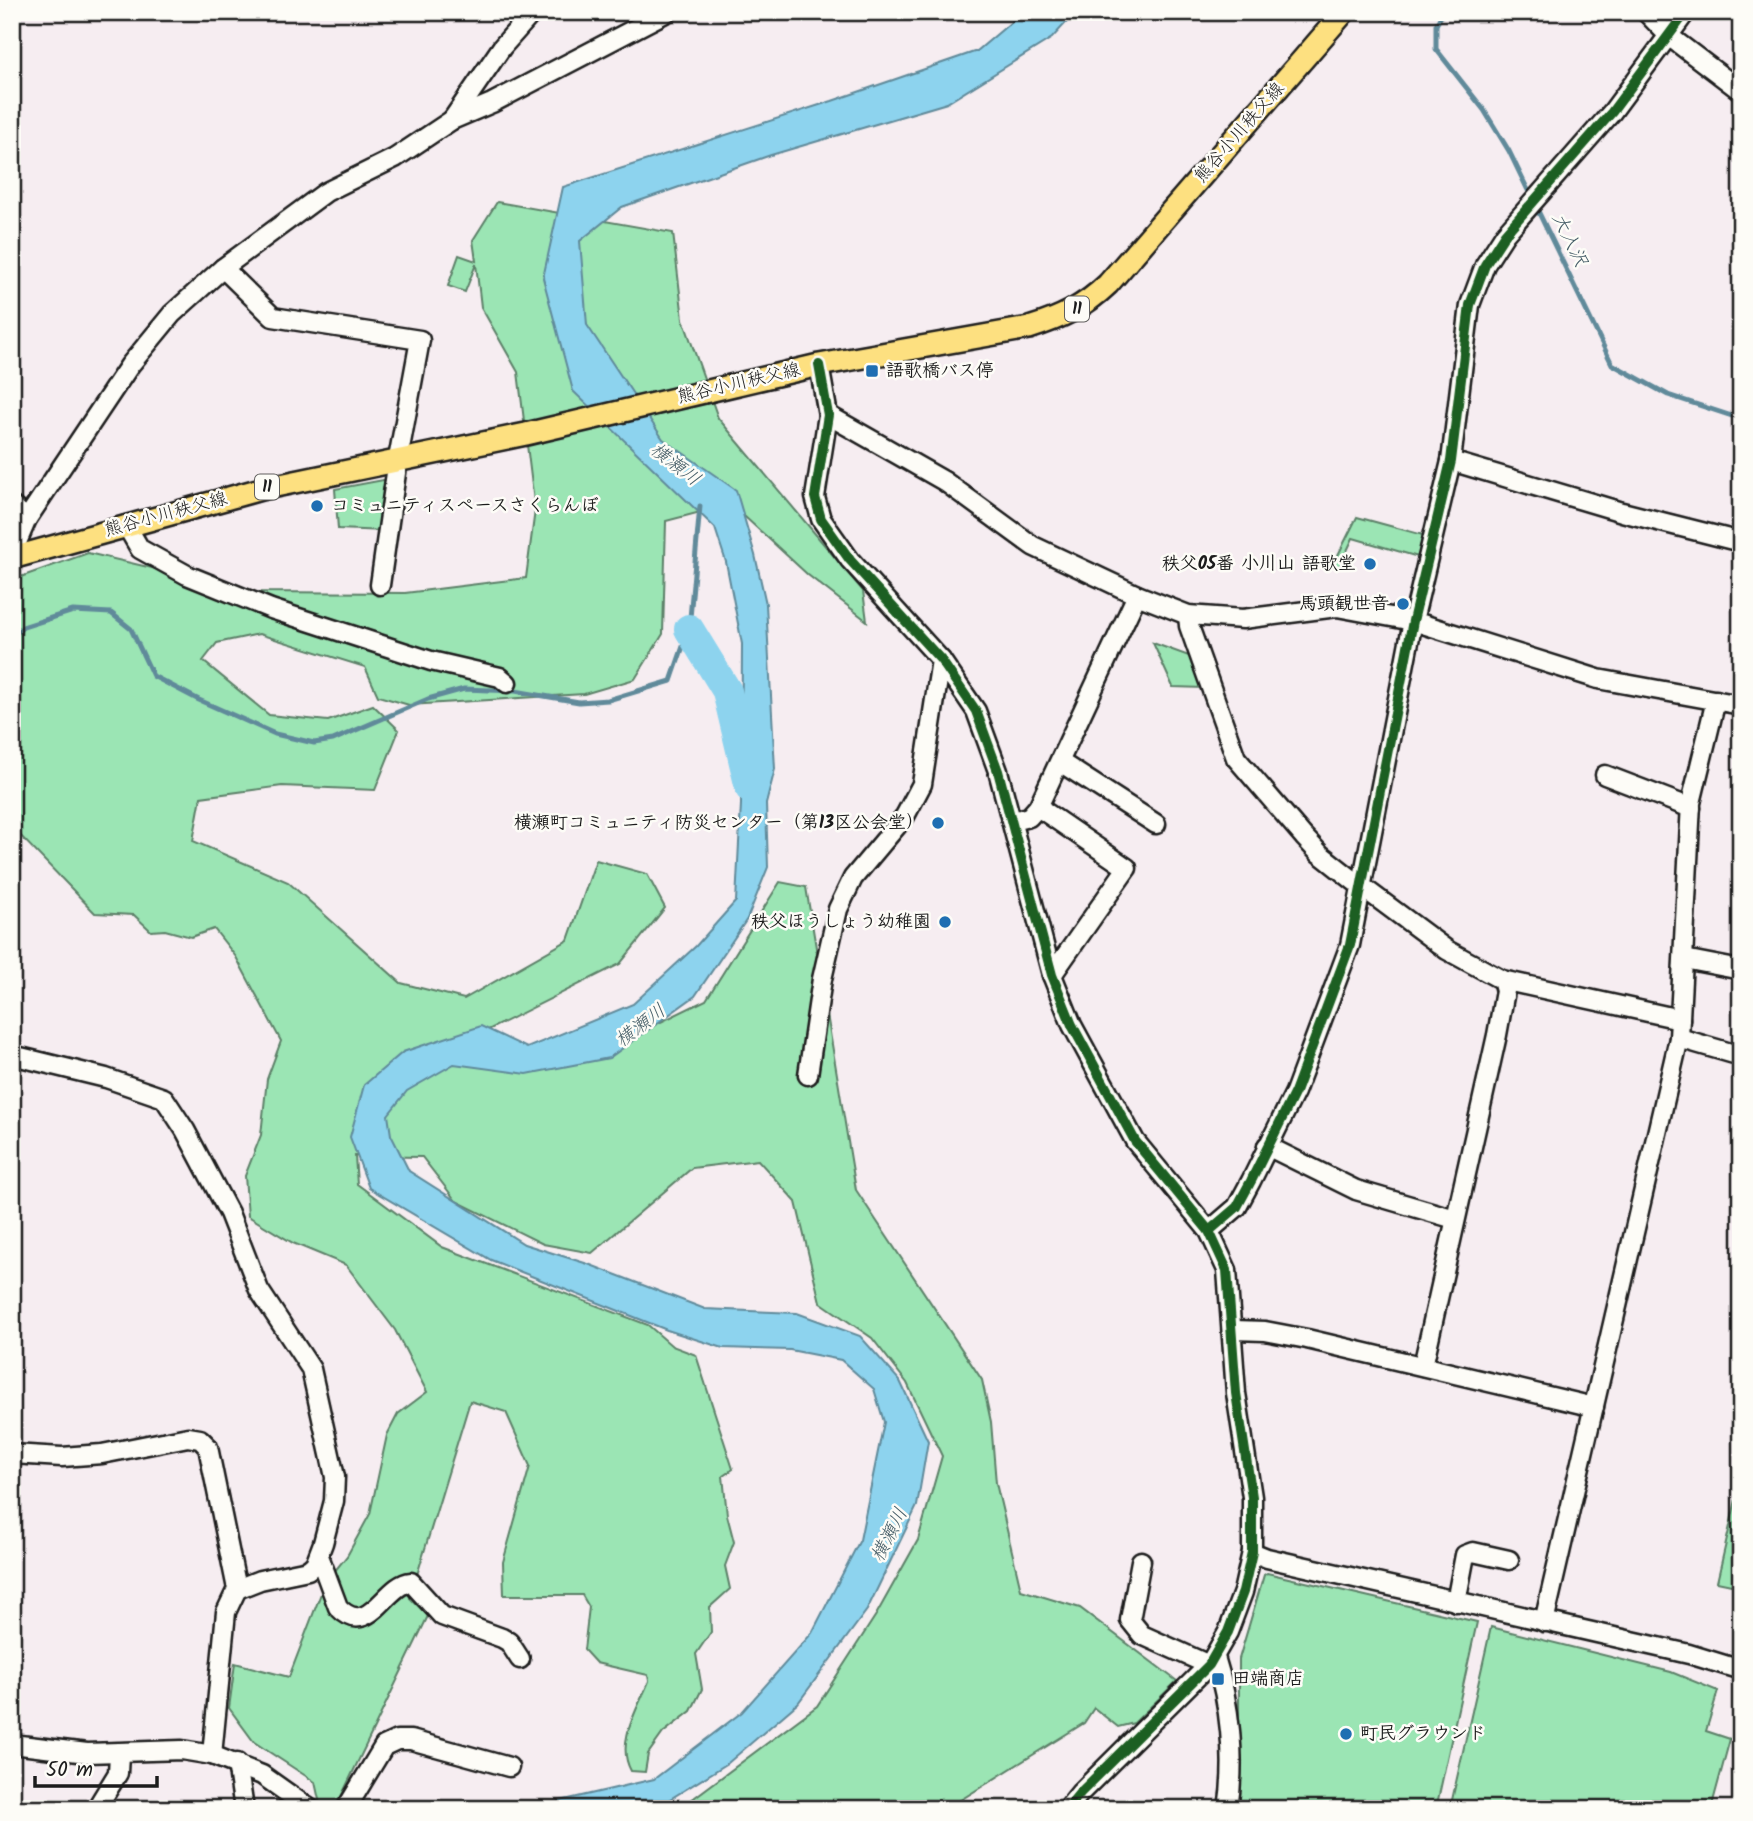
<svg xmlns="http://www.w3.org/2000/svg" width="1753" height="1821" viewBox="0 0 1753 1821" font-family="Kalam,'Klee One',sans-serif">
	<rect width="100%" height="100%" fill="#f6edf1"/>
	<filter id="ink" filterUnits="userSpaceOnUse"><feTurbulence type="fractalNoise" baseFrequency=".0143" numOctaves="2"/><feDisplacementMap in="SourceGraphic" scale="14" xChannelSelector="R" yChannelSelector="G"/><feConvolveMatrix kernelMatrix="1 2 1 2 8 2 1 2 1" color-interpolation-filters="sRGB"/></filter>
	<g filter="url(#ink)">
		<g fill="#9be5b4" stroke="#5c8068" stroke-width="2">
			<path d="M497,202L673,233L683,319L718,418L863,591L867,621L808,575L731,504L666,521L663,634L635,679L584,694L409,705L378,696L365,667L259,634L217,643L203,661L269,715L328,721L373,705L399,730L375,790L282,786L201,797L193,841L288,882L401,983L464,999L568,940L596,860L647,874L665,908L620,964L484,1032L517,1063L634,1035L706,1000L780,882L806,887L856,1190L982,1380L991,1422L996,1483L1021,1590L1080,1608L1177,1681L1134,1723L1118,1727L1094,1708L1084,1723L946,1809H679L817,1706L876,1615L918,1540L942,1456L907,1383L872,1338L820,1302L796,1202L758,1160L692,1168L592,1253L543,1244L456,1201L422,1157L355,1156L357,1184L442,1247L648,1325L672,1346L696,1355L733,1469L723,1476L727,1515L734,1542L725,1566L730,1589L710,1607L711,1632L696,1654L702,1689L691,1711L663,1733L648,1754L645,1772L631,1771C615,1743 638,1708 649,1681L648,1675L596,1663L584,1650L589,1607L582,1595H504L503,1562L530,1466L506,1412L470,1401L410,1598L428,1616L338,1803L339,1809H321L315,1782L254,1742L229,1708L235,1663L289,1677L325,1583L347,1556L370,1514L387,1435L398,1414L427,1392L395,1330L346,1265L293,1243L248,1216L245,1176L261,1135L267,1079L281,1041L236,957L214,929L191,937L165,930L151,931L134,915L95,913L17,832L12,840V580L88,553L255,592L405,593L526,578L535,510L518,372L481,307L476,264L465,292L448,286L459,255L476,261L473,240Z"/>
			<polygon points="394,478 385,531 338,529 335,489"/>
			<polygon points="1357,517 1423,535 1418,557 1353,538 1339,568 1333,565"/>
			<polygon points="1153,643 1189,656 1204,688 1173,687"/>
			<polygon points="1741,1478 1741,1587 1717,1582"/>
			<polygon points="1267,1573 1477,1622 1436,1809 1239,1809 1239,1659 1264,1575"/>
			<polygon points="1491,1627 1671,1672 1718,1691 1706,1731 1730,1739 1711,1809 1450,1809"/>
		</g>
		<polygon fill="#8dd3ee" stroke="#608a9a" stroke-width="2" points="1023,12 1076,12 1052,38 947,103 771,155 622,207 580,241 587,325 663,439 736,490 755,555 766,604 775,769 766,804 768,867 747,919 695,996 609,1058 527,1074 454,1064 407,1091 388,1115 391,1135 409,1171 524,1244 588,1264 705,1309 797,1313 860,1336 900,1381 928,1441 917,1506 867,1610 798,1703 728,1763 654,1809 526,1809 654,1779 742,1712 812,1633 860,1540 884,1422 874,1389 841,1360 790,1350 723,1348 667,1330 491,1260 369,1188 350,1137 364,1085 403,1052 481,1026 527,1048 633,1004 696,946 736,901 741,804 742,644 726,562 715,528 573,391 543,278 563,187 832,101 977,51"/>
		<g fill="none" stroke-linecap="round" stroke-linejoin="round">
			<g stroke="#608a9a" stroke-width="5">
				<polyline points="1443,12 1436,25 1436,49 1484,110 1509,151 1612,364 1668,395 1741,419"/>
				<polyline points="12,637 23,627 73,611 111,613 131,629 153,676 199,700 275,734 314,743 333,740 428,699 464,689 515,691 579,702 608,700 671,681 689,629 700,506"/>
			</g>
			<polyline stroke="#8dd3ee" stroke-width="30" points="689,629 727,691 750,788"/>
			<defs>
				<g id="minor">
					<polyline points="1646,12 1670,37 1741,91"/>
					<polyline points="452,120 502,47 533,12"/>
					<polyline points="223,268 273,317 420,340 398,459 380,585"/>
					<polyline points="819,365 828,415 815,497 821,519 850,560 941,660 976,711 998,771 1052,975 1072,1025 1135,1141 1209,1231 1227,1270 1236,1393 1252,1497 1252,1552 1243,1592 1228,1632 1209,1665 1080,1793 1067,1809"/>
					<polyline points="828,415 944,481 1033,546 1137,595 1188,615 1243,619 1337,607 1413,621 1598,679 1741,705"/>
					<polyline points="1451,461 1622,512 1741,542"/>
					<polyline points="12,506 27,519"/>
					<polyline points="126,525 140,549 187,575 271,609 431,661 500,677 507,683"/>
					<polyline points="12,554 27,519 130,365 172,314 223,268 326,192 395,158 452,120 492,103 667,12"/>
					<polyline points="1188,615 1189,626 1236,758 1304,837 1320,854 1353,880 1447,950 1502,980 1680,1019"/>
					<polyline points="1060,762 1156,824"/>
					<polyline points="1605,775 1691,808"/>
					<polyline points="1038,807 1127,868 1052,975"/>
					<polyline points="1012,821 1029,817 1038,807 1137,595"/>
					<polyline points="1684,959 1741,970"/>
					<polyline points="1679,1038 1741,1056"/>
					<polyline points="12,1055 106,1078 164,1098 185,1130 229,1213 259,1290 311,1369 335,1477 334,1501 323,1543 315,1564 308,1570 260,1580 237,1589"/>
					<polyline points="808,1075 822,979 838,909 853,878 905,816 922,784 941,660"/>
					<polyline points="1267,1146 1356,1190 1455,1219"/>
					<polyline points="1209,1231 1237,1207 1251,1181 1295,1092 1350,945 1413,621 1451,461 1470,305 1485,265 1505,234 1612,112 1686,12"/>
					<polyline points="1234,1330 1265,1331 1307,1339 1594,1407"/>
					<polyline points="1423,1366 1497,1035 1505,991 1502,980"/>
					<polyline points="12,1454 62,1457 102,1454 188,1437 200,1439 208,1447 237,1589 226,1612 212,1755"/>
					<polyline points="1252,1552 1267,1558 1689,1654 1741,1670"/>
					<path d="M319,1556L338,1607C369,1640 385,1584 411,1582L442,1616L502,1638L509,1642L520,1659"/>
					<polyline points="1141,1561 1130,1620 1142,1635 1209,1665"/>
					<polyline points="1456,1602 1465,1555 1473,1552 1509,1560"/>
					<polyline points="1544,1622 1679,1038 1691,803 1716,700"/>
					<path d="M1215,1657C1230,1704 1236,1759 1228,1809"/>
					<polyline points="12,1744 87,1753 182,1750 212,1755 262,1775 310,1809"/>
					<polyline points="237,1763 244,1809"/>
					<polyline points="96,1809 118,1773 119,1754"/>
					<polyline points="346,1809 384,1746 397,1740 411,1740 509,1767"/>
				</g>
				<path id="major" d="M12,558L261,489L526,434L819,365L1029,328C1061,318 1084,307 1108,284L1344,12"/>
			</defs>
			<use href="#minor" stroke="#1c1c1c" stroke-width="23"/>
			<use href="#major" stroke="#1c1c1c" stroke-width="26"/>
			<use href="#minor" stroke="#fdfcf7" stroke-width="18"/>
			<use href="#major" stroke="#fde080" stroke-width="21"/>
			<defs>
				<g id="cycleway">
					<polyline points="819,365 828,415 815,497 821,519 850,560 941,660 976,711 998,771 1052,975 1072,1025 1135,1141 1209,1231 1227,1270 1236,1393 1252,1497 1252,1552 1243,1592 1228,1632 1209,1665 1080,1793 1067,1809"/>
					<polyline points="1209,1231 1237,1207 1251,1181 1295,1092 1350,945 1413,621 1451,461 1470,305 1485,265 1505,234 1612,112 1686,12"/>
				</g>
			</defs>
			<use href="#cycleway" stroke="#fdfcf7" stroke-width="15"/>
			<use href="#cycleway" stroke="#1b5e20" stroke-width="10"/>
		</g>
	</g>
	<g fill="#1f6fb2" stroke="#fdfcf7" stroke-width="2.5">
		<rect x="865" y="364" width="14" height="14" rx="3.5"/>
		<circle cx="317" cy="506" r="7"/>
		<circle cx="1370" cy="564" r="7"/>
		<circle cx="1403" cy="604" r="7"/>
		<circle cx="938" cy="823" r="7"/>
		<circle cx="945" cy="922" r="7"/>
		<rect x="1211" y="1672" width="14" height="14" rx="3.5"/>
		<circle cx="1346" cy="1734" r="7"/>
	</g>
	<g text-anchor="middle" dominant-baseline="central" stroke-width="5" stroke-linejoin="round" paint-order="stroke">
		<g fill="#fdfcf7" stroke="#605f5e" stroke-width="2">
			<rect x="1065" y="296.5" width="24" height="25" rx="5"/>
			<rect x="255" y="474.5" width="24" height="25" rx="5"/>
		</g>
		<g font-size="16" font-weight="bold" fill="#1c1c1c">
			<text x="1077" y="309">11</text>
			<text x="267" y="487">11</text>
		</g>
		<g font-size="18" fill="#1c1c1c" stroke="#fdfcf7">
			<text transform="translate(1240 133) rotate(-49)">熊谷小川秩父線</text>
			<text transform="translate(739 384) rotate(-13)">熊谷小川秩父線</text>
			<text transform="translate(166 515) rotate(-15)">熊谷小川秩父線</text>
		</g>
		<g font-size="18" font-weight="bold" fill="#1c1c1c" stroke="#fdfcf7" text-anchor="start">
			<text x="886" y="371">語歌橋バス停</text>
			<text x="331" y="506">コミュニティスペースさくらんぼ</text>
			<text x="1356" y="564" text-anchor="end">秩父05番 小川山 語歌堂</text>
			<text x="1389" y="604" text-anchor="end">馬頭観世音</text>
			<text x="924" y="823" text-anchor="end">横瀬町コミュニティ防災センター（第13区公会堂）</text>
			<text x="931" y="922" text-anchor="end">秩父ほうしょう幼稚園</text>
			<text x="1232" y="1679">田端商店</text>
			<text x="1360" y="1734">町民グラウンド</text>
		</g>
		<g font-size="19" font-style="italic" fill="#445c66" stroke="#fdfcf7">
			<text transform="translate(1569 240) rotate(64)">大入沢</text>
			<text transform="translate(675 465) rotate(38)">横瀬川</text>
			<text transform="translate(641 1026) rotate(-37)">横瀬川</text>
			<text transform="translate(890 1535) rotate(-63)">横瀬川</text>
		</g>
	</g>
	<rect width="1753" height="1821" fill="none" stroke="#fdfcf7" stroke-width="42"/>
	<rect x="21" y="21" width="1711" height="1779" fill="none" stroke="#1c1c1c" stroke-width="2.5" filter="url(#ink)"/>
	<path d="M35 1776v10h122v-10" fill="none" stroke="#1c1c1c" stroke-width="3.5"/>
	<text x="46" y="1776" font-size="21" fill="#1c1c1c" stroke="#fdfcf7" stroke-width="5" paint-order="stroke">50 m</text>
</svg>
